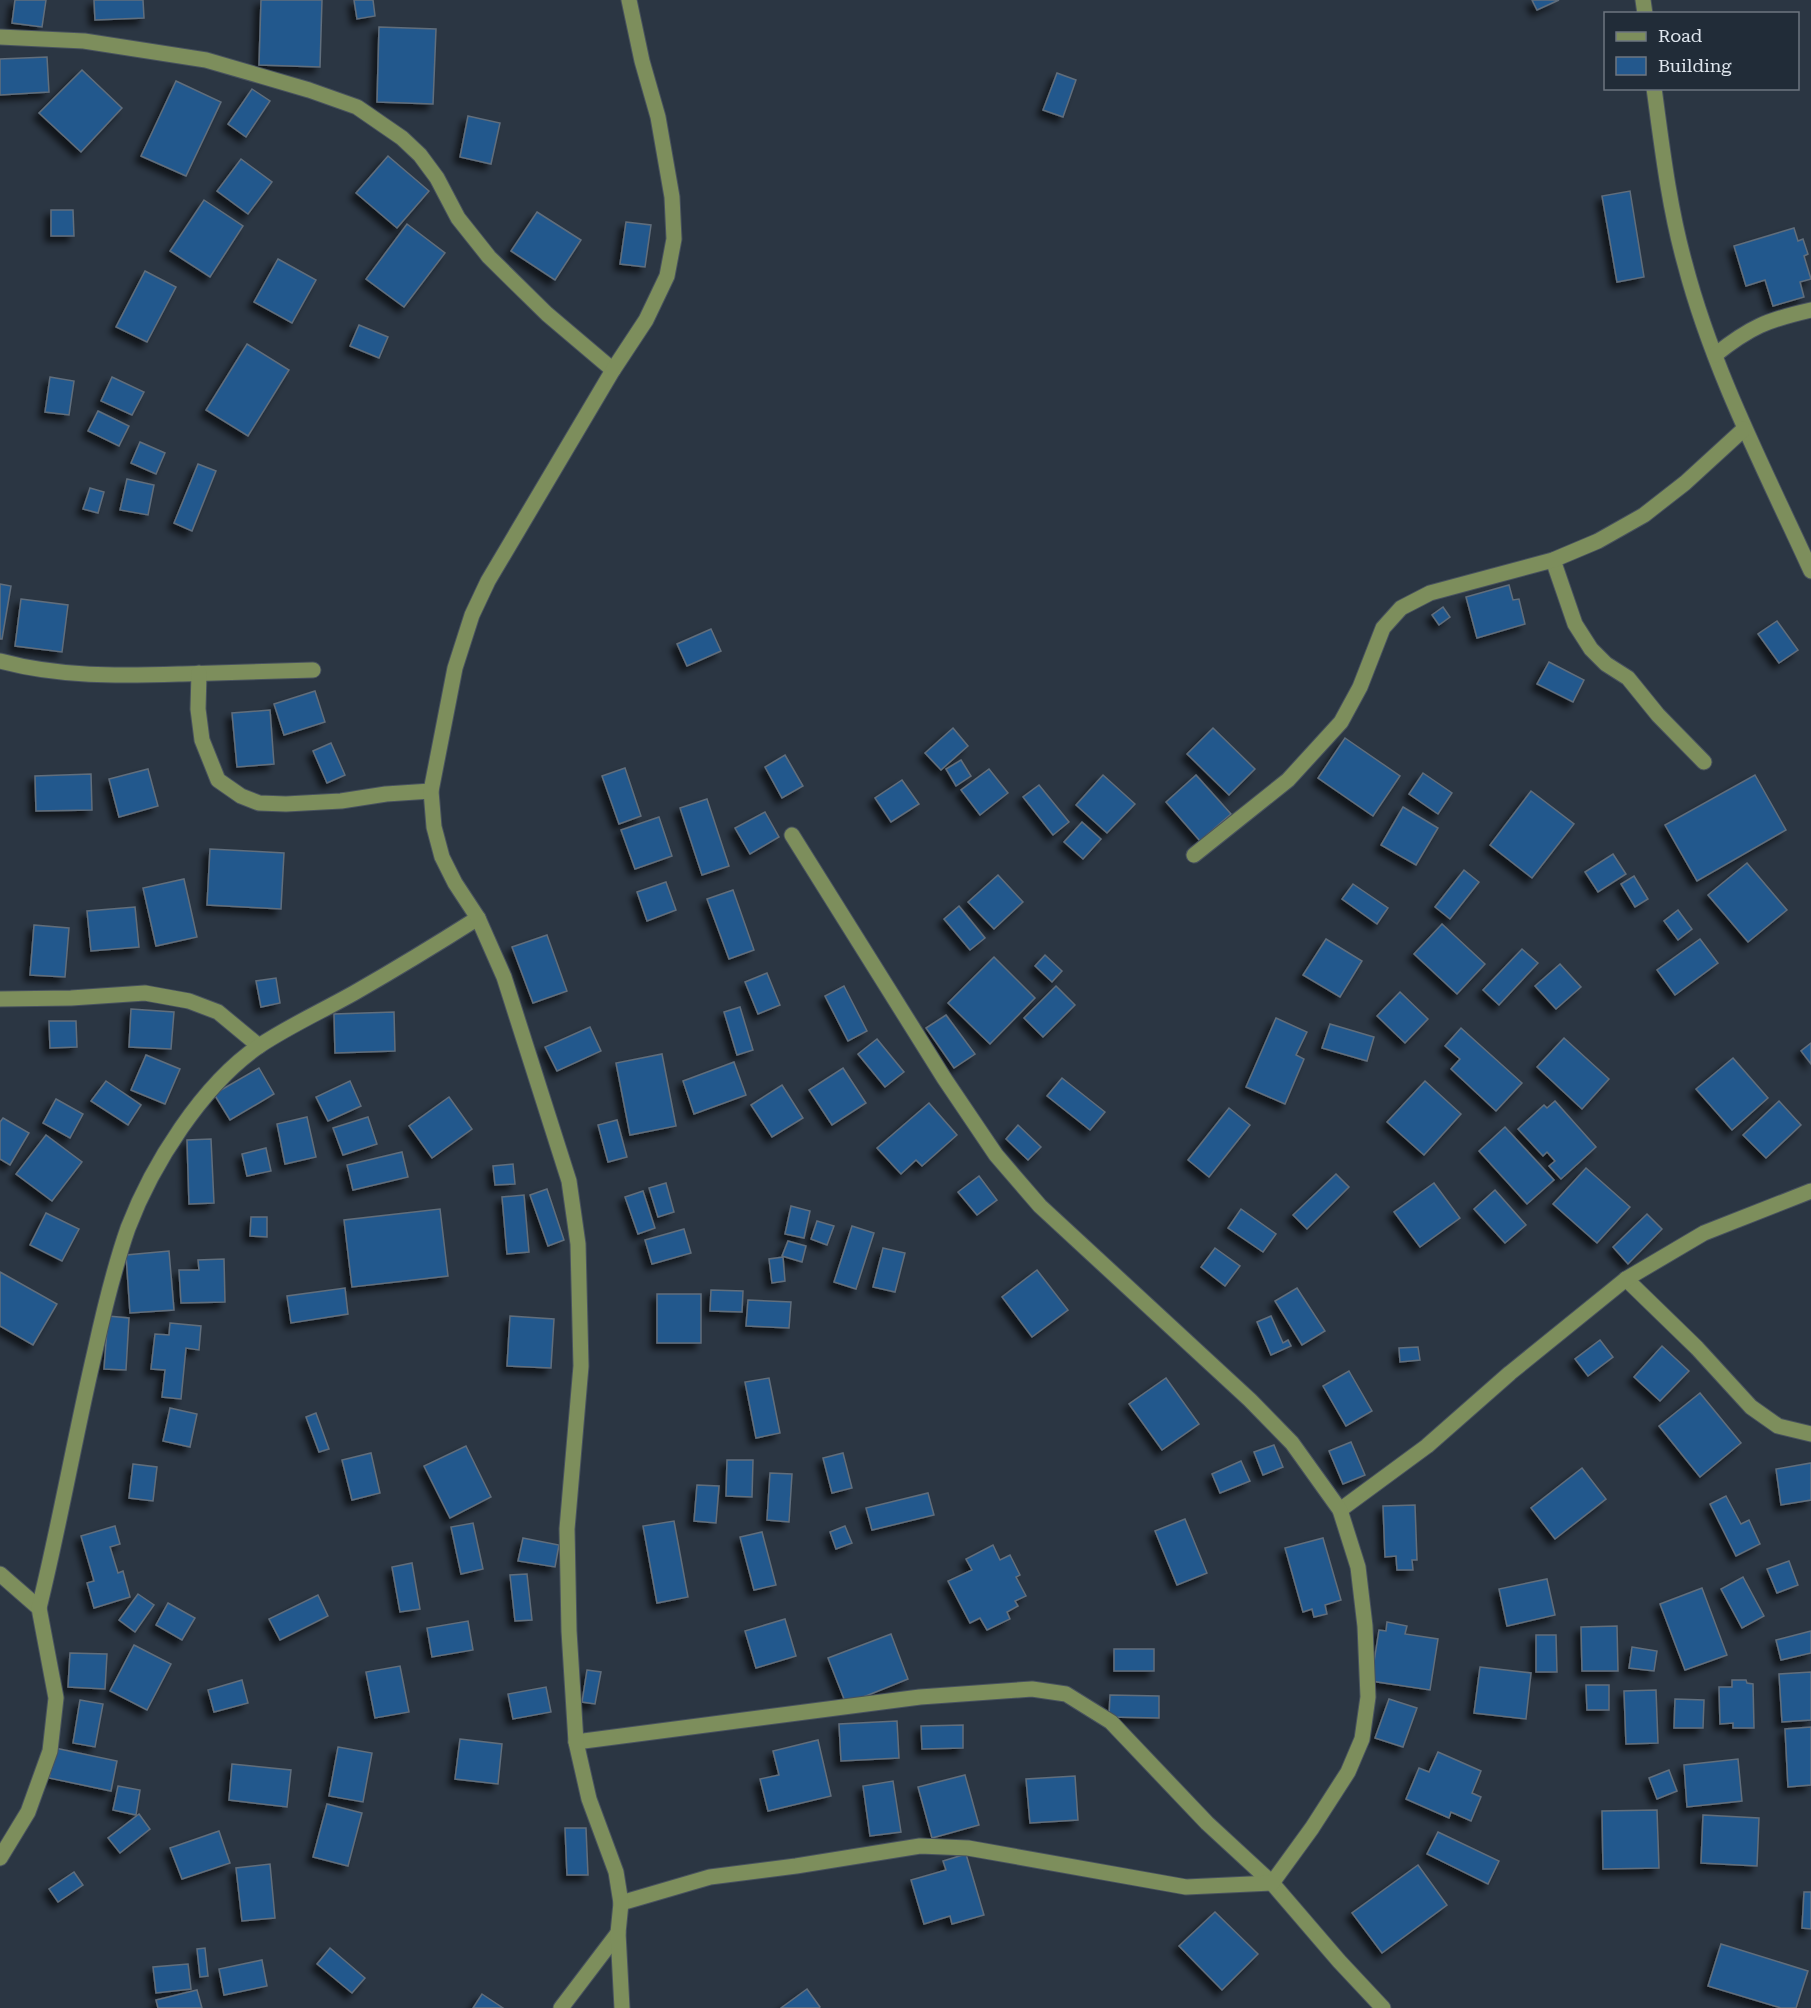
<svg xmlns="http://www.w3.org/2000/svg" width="1811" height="2008" viewBox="0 0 1811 2008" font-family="'Roboto Serif',serif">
	<defs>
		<filter id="shadow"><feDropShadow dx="-5.5" dy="5.5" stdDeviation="3" flood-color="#0009"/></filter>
	</defs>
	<rect width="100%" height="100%" fill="#2b3643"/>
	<g fill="#23588d" stroke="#616e7c" stroke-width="1.5" filter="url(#shadow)">
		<polygon points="15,0 46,0 42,27 12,23"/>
		<polygon points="94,0 143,0 144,18 95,20"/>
		<polygon points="261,0 322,0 320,67 259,65"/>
		<polygon points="354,0 373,0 375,16 357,19"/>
		<polygon points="1532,0 1559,0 1537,10"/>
		<polygon points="379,27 436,29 433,104 377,102"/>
		<polygon points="47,57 49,92 0,95 0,59"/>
		<polygon points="82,70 122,108 81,152 39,113"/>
		<polygon points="1057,73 1076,80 1063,117 1043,110"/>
		<polygon points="176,81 221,102 186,176 141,156"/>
		<polygon points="252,89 270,101 246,137 228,124"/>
		<polygon points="468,116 500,123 491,164 460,157"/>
		<polygon points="388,156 429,191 397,228 356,193"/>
		<polygon points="241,159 272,182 248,214 217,191"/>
		<polygon points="1630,191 1644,277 1617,282 1602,196"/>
		<polygon points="204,200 243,226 210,277 170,251"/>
		<polygon points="51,210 73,210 74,236 51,236"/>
		<polygon points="537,212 581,240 555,280 511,251"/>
		<polygon points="626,222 651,225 645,267 620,264"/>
		<polygon points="407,224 445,253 404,307 366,279"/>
		<polygon points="1794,228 1798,241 1803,239 1808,254 1804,256 1811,279 1800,282 1804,297 1773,306 1765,280 1746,286 1734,246"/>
		<polygon points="278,259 316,280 292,323 254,302"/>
		<polygon points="145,271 176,287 147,342 116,327"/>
		<polygon points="359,325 388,337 379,358 350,346"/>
		<polygon points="247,344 289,370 248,436 206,410"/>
		<polygon points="50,377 74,381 69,415 45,412"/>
		<polygon points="112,377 144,392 132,415 101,401"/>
		<polygon points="98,411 129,426 119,446 88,431"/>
		<polygon points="140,442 165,453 156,474 131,463"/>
		<polygon points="198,464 216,471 192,531 174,523"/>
		<polygon points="127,479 154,485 148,515 120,510"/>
		<polygon points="90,488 104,492 98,513 83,509"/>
		<polygon points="0,584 11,586 2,639 0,639"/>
		<polygon points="1509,585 1513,600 1519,599 1525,624 1477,638 1466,597"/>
		<polygon points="21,599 68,605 62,652 15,646"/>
		<polygon points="1443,607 1450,617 1439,625 1432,615"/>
		<polygon points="1777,621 1798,650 1779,663 1758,634"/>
		<polygon points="711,629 721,651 687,666 677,644"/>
		<polygon points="1549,662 1584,680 1573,702 1537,684"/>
		<polygon points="315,691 325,722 284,735 274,704"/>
		<polygon points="270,710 274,764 237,767 232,713"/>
		<polygon points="953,728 968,746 941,770 925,753"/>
		<polygon points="1213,728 1255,769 1229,795 1187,754"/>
		<polygon points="1345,738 1400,776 1373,816 1318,778"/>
		<polygon points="331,743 345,775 327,783 313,751"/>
		<polygon points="785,755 803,786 782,798 765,767"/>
		<polygon points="961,760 971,776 956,786 946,769"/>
		<polygon points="625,768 641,816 619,824 602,776"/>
		<polygon points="148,769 158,806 119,817 109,779"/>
		<polygon points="989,769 1008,793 980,815 961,790"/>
		<polygon points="1423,773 1452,793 1438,814 1409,794"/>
		<polygon points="91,774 92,810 36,811 35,776"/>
		<polygon points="1103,775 1135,804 1107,833 1076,805"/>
		<polygon points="1196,775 1231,814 1200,841 1166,802"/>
		<polygon points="1755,775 1786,830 1697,881 1665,825"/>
		<polygon points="902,780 919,804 891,822 875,798"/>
		<polygon points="1039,785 1069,822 1053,835 1023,797"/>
		<polygon points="1531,791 1574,824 1532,878 1490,845"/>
		<polygon points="707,799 729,866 702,875 680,808"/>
		<polygon points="1403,807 1438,828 1416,865 1381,845"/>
		<polygon points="765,812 779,837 750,854 735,828"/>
		<polygon points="659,817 672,856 635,869 621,830"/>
		<polygon points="1082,822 1101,839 1083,859 1064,842"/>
		<polygon points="210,849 284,853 281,909 207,905"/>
		<polygon points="1613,854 1626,874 1598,892 1585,872"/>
		<polygon points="1747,863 1787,910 1748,942 1708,895"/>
		<polygon points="1464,870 1479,882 1450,919 1435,907"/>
		<polygon points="998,875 1023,902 994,929 968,902"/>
		<polygon points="1634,876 1648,899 1635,907 1621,884"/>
		<polygon points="184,879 197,937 156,946 143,888"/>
		<polygon points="666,882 676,910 647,921 637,892"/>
		<polygon points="1353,884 1388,908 1377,924 1342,899"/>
		<polygon points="733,890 754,950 729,959 707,899"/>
		<polygon points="959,906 985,938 970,950 944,919"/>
		<polygon points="135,907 139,947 91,951 87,911"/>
		<polygon points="1678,910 1692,929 1678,940 1664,921"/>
		<polygon points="1442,924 1485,964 1457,994 1414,954"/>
		<polygon points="34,925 69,928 65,977 30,975"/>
		<polygon points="547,935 567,991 533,1003 512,947"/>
		<polygon points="1326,939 1362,961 1340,997 1303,975"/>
		<polygon points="1700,939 1718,963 1675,995 1657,970"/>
		<polygon points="1522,949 1538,963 1499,1005 1483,990"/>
		<polygon points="1045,955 1062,971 1052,982 1035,966"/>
		<polygon points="994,957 1035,998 990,1044 948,1003"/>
		<polygon points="1560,964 1581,987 1556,1009 1535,986"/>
		<polygon points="767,973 780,1005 758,1014 745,982"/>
		<polygon points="276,978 280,1003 261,1007 256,981"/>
		<polygon points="844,986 867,1031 848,1041 825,996"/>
		<polygon points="1056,986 1075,1005 1043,1037 1024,1018"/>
		<polygon points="1400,992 1428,1019 1405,1043 1377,1016"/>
		<polygon points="740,1007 753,1050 737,1055 724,1012"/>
		<polygon points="131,1009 174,1012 171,1049 129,1047"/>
		<polygon points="394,1012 395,1051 335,1053 334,1014"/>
		<polygon points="946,1015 975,1054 954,1068 926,1028"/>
		<polygon points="1276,1018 1307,1032 1296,1055 1304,1059 1285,1104 1246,1087"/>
		<polygon points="49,1021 76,1021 77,1047 50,1048"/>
		<polygon points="1330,1024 1374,1037 1367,1061 1322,1048"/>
		<polygon points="590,1027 601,1051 557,1071 545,1047"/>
		<polygon points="1461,1028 1522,1083 1496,1111 1451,1069 1460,1059 1445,1046"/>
		<polygon points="1564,1038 1609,1079 1582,1109 1537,1067"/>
		<polygon points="877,1039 904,1072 885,1087 858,1054"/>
		<polygon points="1811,1043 1811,1064 1801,1051"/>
		<polygon points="662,1054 676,1126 630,1135 616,1063"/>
		<polygon points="146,1055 180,1069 165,1104 131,1090"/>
		<polygon points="1733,1058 1768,1098 1732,1130 1696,1089"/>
		<polygon points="734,1062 746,1095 694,1114 683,1081"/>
		<polygon points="259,1068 274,1094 230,1120 214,1094"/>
		<polygon points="843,1068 866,1103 832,1125 809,1090"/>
		<polygon points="1062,1078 1105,1112 1090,1130 1047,1096"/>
		<polygon points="106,1081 141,1105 128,1125 91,1101"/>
		<polygon points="350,1081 361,1106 328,1121 316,1097"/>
		<polygon points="1425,1081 1461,1114 1424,1155 1387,1122"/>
		<polygon points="782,1085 803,1118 772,1137 751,1105"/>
		<polygon points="449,1097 472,1129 432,1158 409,1126"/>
		<polygon points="56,1099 83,1114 70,1138 43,1123"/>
		<polygon points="1555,1101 1596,1147 1561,1179 1549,1166 1555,1161 1547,1152 1543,1156 1518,1129 1544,1105 1547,1108"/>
		<polygon points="1779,1101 1801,1125 1766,1158 1743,1135"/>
		<polygon points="929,1103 957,1135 922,1166 916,1160 901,1174 877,1148"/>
		<polygon points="1229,1108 1250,1125 1209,1177 1188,1160"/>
		<polygon points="307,1117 316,1157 285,1164 277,1124"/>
		<polygon points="368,1117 377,1144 343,1155 333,1128"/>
		<polygon points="3,1118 29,1133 10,1165 0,1159 0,1122"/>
		<polygon points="617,1120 627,1157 608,1162 598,1125"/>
		<polygon points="1018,1125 1041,1147 1028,1160 1006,1139"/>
		<polygon points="1505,1127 1554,1180 1527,1204 1479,1151"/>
		<polygon points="46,1135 82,1162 52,1201 16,1174"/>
		<polygon points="211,1139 214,1203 189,1204 187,1140"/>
		<polygon points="266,1148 271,1171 247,1176 242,1154"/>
		<polygon points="402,1152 408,1177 353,1190 347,1165"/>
		<polygon points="513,1164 515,1184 495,1185 493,1166"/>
		<polygon points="1586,1168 1630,1207 1597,1243 1553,1204"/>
		<polygon points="1336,1174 1349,1187 1307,1229 1293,1215"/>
		<polygon points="979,1176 997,1200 977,1215 958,1192"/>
		<polygon points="666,1183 674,1212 658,1217 649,1188"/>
		<polygon points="1434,1183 1460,1218 1420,1247 1394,1212"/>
		<polygon points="547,1189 564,1240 548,1246 530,1195"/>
		<polygon points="1495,1190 1526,1225 1505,1243 1474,1209"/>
		<polygon points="643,1191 655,1228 638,1234 625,1197"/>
		<polygon points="524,1195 529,1252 507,1254 502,1197"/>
		<polygon points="791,1206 810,1211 804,1238 785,1234"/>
		<polygon points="440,1209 448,1276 352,1287 344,1220"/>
		<polygon points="1241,1209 1276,1234 1263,1252 1228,1228"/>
		<polygon points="46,1213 79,1229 62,1261 30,1245"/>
		<polygon points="1647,1214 1662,1229 1628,1264 1613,1247"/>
		<polygon points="251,1217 267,1217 267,1237 250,1236"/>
		<polygon points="817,1221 834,1226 827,1245 811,1239"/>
		<polygon points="852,1226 874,1233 856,1289 834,1282"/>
		<polygon points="684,1229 691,1253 652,1264 645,1240"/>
		<polygon points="788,1241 806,1246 802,1262 782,1256"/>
		<polygon points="883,1248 905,1253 895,1292 873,1287"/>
		<polygon points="1215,1248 1240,1266 1225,1286 1201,1267"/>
		<polygon points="169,1251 174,1310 130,1313 126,1255"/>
		<polygon points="783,1257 785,1281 772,1283 769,1259"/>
		<polygon points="224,1259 225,1302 181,1303 179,1270 199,1270 198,1260"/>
		<polygon points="1037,1270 1068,1310 1032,1337 1002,1297"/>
		<polygon points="0,1272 57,1304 33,1345 0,1326"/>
		<polygon points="345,1288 348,1314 291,1323 287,1296"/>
		<polygon points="1297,1288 1325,1331 1302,1345 1275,1301"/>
		<polygon points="711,1290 743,1291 742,1312 710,1311"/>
		<rect x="657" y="1294" width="44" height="49"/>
		<polygon points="748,1300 791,1302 789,1328 746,1326"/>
		<polygon points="108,1316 129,1318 126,1370 104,1369"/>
		<polygon points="510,1316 554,1319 551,1368 507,1366"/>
		<polygon points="1271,1316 1283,1343 1288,1340 1291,1346 1271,1355 1257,1322"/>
		<polygon points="170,1323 201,1326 199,1350 186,1348 181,1399 162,1397 165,1370 151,1369 155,1334 169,1335"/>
		<polygon points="1600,1340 1613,1357 1588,1376 1575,1359"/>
		<polygon points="1662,1346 1689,1371 1660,1401 1634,1377"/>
		<polygon points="1418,1347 1420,1360 1400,1362 1399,1348"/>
		<polygon points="1349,1371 1372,1411 1346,1426 1323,1386"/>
		<polygon points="769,1378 780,1433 756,1438 745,1382"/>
		<polygon points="1166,1378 1199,1424 1162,1450 1129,1404"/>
		<polygon points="1700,1393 1741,1443 1700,1477 1659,1426"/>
		<polygon points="170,1408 197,1414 190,1447 163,1441"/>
		<polygon points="316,1413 329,1449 319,1452 306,1417"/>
		<polygon points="1351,1442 1365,1475 1343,1484 1329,1451"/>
		<polygon points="1274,1445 1283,1467 1263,1475 1254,1452"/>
		<polygon points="466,1446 491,1497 450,1518 424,1466"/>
		<polygon points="371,1453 380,1493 352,1500 342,1460"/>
		<polygon points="843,1453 852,1488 832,1493 823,1458"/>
		<polygon points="727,1460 753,1460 752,1497 726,1496"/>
		<polygon points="1241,1461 1250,1481 1220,1493 1212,1474"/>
		<polygon points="1811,1463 1811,1500 1781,1505 1776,1469"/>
		<polygon points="133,1464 157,1467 153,1501 129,1498"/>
		<polygon points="1582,1468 1606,1499 1555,1539 1531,1508"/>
		<polygon points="770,1473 792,1474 789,1522 767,1520"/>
		<polygon points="697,1485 719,1486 716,1523 694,1521"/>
		<polygon points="928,1493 934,1515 872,1530 866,1508"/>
		<polygon points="1726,1496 1741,1524 1749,1520 1760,1544 1736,1556 1710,1504"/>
		<polygon points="1415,1505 1417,1560 1412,1560 1413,1570 1397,1570 1396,1556 1385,1557 1383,1506"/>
		<polygon points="1185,1519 1207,1573 1177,1585 1155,1531"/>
		<polygon points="674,1521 688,1597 657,1603 643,1526"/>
		<polygon points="473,1523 483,1569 461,1574 451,1527"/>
		<polygon points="115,1526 120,1544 110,1547 118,1573 123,1571 130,1597 94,1608 87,1583 94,1581 81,1536"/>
		<polygon points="845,1526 852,1543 836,1549 830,1532"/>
		<polygon points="762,1532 776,1585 754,1590 740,1537"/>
		<polygon points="523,1538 559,1545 555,1567 518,1561"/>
		<polygon points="1323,1538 1341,1600 1325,1605 1327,1614 1314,1617 1312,1609 1303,1612 1285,1548"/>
		<polygon points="993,1545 1000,1560 1010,1555 1020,1575 1016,1577 1026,1596 1015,1601 1018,1606 1007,1612 1010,1619 987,1630 980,1618 970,1623 948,1581 972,1570 966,1559"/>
		<polygon points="1789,1561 1798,1585 1777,1593 1767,1569"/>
		<polygon points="412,1563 420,1609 400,1612 392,1567"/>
		<polygon points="527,1574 532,1620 515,1621 510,1575"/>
		<polygon points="1743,1577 1764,1616 1742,1628 1721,1589"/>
		<polygon points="1547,1579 1555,1615 1507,1626 1499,1589"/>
		<polygon points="1702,1588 1727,1655 1685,1670 1660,1604"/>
		<polygon points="138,1594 154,1605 135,1632 119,1620"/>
		<polygon points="318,1595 328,1616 280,1640 269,1619"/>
		<polygon points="168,1603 195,1618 182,1640 156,1625"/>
		<polygon points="785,1619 796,1656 756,1668 745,1631"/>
		<polygon points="468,1621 473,1650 432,1657 427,1628"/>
		<polygon points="1387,1622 1407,1626 1405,1634 1438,1639 1430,1690 1371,1681 1379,1630 1386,1631"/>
		<polygon points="1617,1626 1618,1671 1582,1671 1581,1627"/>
		<polygon points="1811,1631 1811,1653 1781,1660 1776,1640"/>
		<polygon points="891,1634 908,1679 846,1704 828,1658"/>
		<polygon points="1536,1635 1556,1635 1557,1672 1536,1672"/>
		<polygon points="134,1645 171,1664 147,1710 110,1691"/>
		<polygon points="1632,1647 1657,1651 1654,1671 1629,1668"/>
		<rect x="1114" y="1649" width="40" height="22"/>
		<polygon points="70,1653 107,1654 105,1689 68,1687"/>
		<polygon points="400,1666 409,1712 375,1718 366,1672"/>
		<polygon points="1480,1667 1531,1673 1526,1719 1474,1713"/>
		<polygon points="587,1670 601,1672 595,1704 582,1702"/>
		<polygon points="1811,1672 1811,1720 1782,1722 1779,1674"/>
		<polygon points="242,1680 248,1703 214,1712 208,1690"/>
		<polygon points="1732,1680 1746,1680 1747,1683 1753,1684 1754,1728 1733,1728 1733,1723 1720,1724 1719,1687 1732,1687"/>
		<polygon points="1586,1685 1609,1685 1609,1710 1587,1710"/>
		<polygon points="546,1687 551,1712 513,1719 508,1694"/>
		<polygon points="1656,1690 1658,1743 1626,1744 1624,1691"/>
		<polygon points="1110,1695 1159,1696 1159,1718 1109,1717"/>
		<polygon points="1389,1699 1417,1708 1403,1747 1375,1738"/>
		<polygon points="1675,1699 1704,1700 1703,1728 1674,1728"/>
		<polygon points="80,1700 103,1704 95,1747 73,1743"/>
		<polygon points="897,1721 899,1758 841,1761 839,1724"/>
		<polygon points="963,1725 963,1748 922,1749 921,1726"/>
		<polygon points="1811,1727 1811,1785 1788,1787 1785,1729"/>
		<polygon points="460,1739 502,1744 498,1784 455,1779"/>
		<polygon points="818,1740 831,1796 768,1811 760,1779 779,1775 773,1751"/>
		<polygon points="338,1747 372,1753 363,1802 329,1796"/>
		<polygon points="55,1748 117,1761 111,1791 49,1778"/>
		<polygon points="1438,1752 1481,1771 1472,1793 1481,1797 1471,1821 1451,1812 1449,1818 1406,1799 1419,1768 1429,1772"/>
		<polygon points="1738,1759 1742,1801 1687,1807 1684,1765"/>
		<polygon points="232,1764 291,1770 287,1807 229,1800"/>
		<polygon points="1669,1770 1677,1791 1657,1799 1649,1778"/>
		<polygon points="965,1775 979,1825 932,1838 918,1787"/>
		<polygon points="1075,1776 1078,1820 1030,1823 1026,1779"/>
		<polygon points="893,1781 901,1832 870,1836 863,1786"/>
		<polygon points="118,1786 140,1790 136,1815 113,1810"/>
		<polygon points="327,1804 362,1813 348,1866 313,1857"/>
		<polygon points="1657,1810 1659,1868 1603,1869 1602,1811"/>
		<polygon points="139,1814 150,1829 120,1853 108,1838"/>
		<polygon points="1703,1815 1759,1818 1757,1866 1701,1863"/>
		<polygon points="565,1828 586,1828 588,1875 567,1875"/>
		<polygon points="219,1831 230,1863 182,1879 170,1848"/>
		<polygon points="1438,1832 1499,1861 1488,1884 1427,1854"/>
		<polygon points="966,1854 984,1915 952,1924 950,1916 924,1924 911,1880 946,1870 943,1861"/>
		<polygon points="270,1864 275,1918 242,1921 236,1868"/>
		<polygon points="1418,1865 1447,1905 1382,1953 1352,1913"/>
		<polygon points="74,1872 83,1885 58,1902 49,1889"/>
		<polygon points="1804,1892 1811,1892 1811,1929 1802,1928"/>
		<polygon points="1215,1912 1258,1954 1222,1990 1179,1946"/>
		<polygon points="1721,1944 1808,1971 1796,2008 1781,2008 1708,1986"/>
		<polygon points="205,1948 208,1976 200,1977 197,1949"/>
		<polygon points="330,1948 365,1978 352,1993 317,1964"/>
		<polygon points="262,1960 267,1986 224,1995 219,1969"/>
		<polygon points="188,1964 191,1989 156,1993 153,1967"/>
		<polygon points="807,1989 820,2007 819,2008 781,2008"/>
		<polygon points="197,1990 202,2008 158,2008 156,2000"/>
		<polygon points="482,1994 503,2008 473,2008"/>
	</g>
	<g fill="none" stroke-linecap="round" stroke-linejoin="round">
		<defs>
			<g id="minor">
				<polyline points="1643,0 1645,14"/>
				<polyline points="0,37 84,41 206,60 309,90 357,107 402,138 420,155 437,178 458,218 489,257 547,314 613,370"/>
				<path d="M1654,88C1662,147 1669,207 1685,264C1713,371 1765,470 1811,571"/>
				<path d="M1715,355C1750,327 1767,320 1811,310"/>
				<polyline points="1553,560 1575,624 1591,649 1606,664 1628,678 1658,715 1704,762"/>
				<path d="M0,661C59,677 119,676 179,674C224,673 269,671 313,670"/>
				<polyline points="199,673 198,709 202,740 218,780 241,796 259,803 286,804 341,801 386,794 431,791"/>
				<polyline points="1194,855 1288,780 1341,722 1360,687 1383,628 1401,608 1430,593 1553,560 1598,541 1644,515 1685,483 1744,429"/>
				<polyline points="0,999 71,998 145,993 189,1001 218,1012 259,1046"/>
				<polyline points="1626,1279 1697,1348 1751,1407 1778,1426 1811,1434"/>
				<polyline points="1340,1510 1427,1446 1510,1373 1626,1279 1704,1233 1811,1191"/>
				<polyline points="0,1574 39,1608 56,1698 50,1751 28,1812 0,1858"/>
				<path d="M39,1608C60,1523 75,1436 95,1351C104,1310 114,1268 128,1228C152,1165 202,1085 259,1046C289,1026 322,1011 354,993C396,969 437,944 478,918"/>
				<polyline points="576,1742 920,1697 1032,1689 1066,1694 1111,1722 1207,1823 1272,1883 1339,1961 1383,2008"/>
				<polyline points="621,1903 710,1877 796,1866 920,1846 968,1848 1186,1887 1272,1883 1312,1828 1348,1772 1362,1739 1368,1697 1365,1626 1358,1567 1340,1510 1292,1443 1250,1400 1040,1206 996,1155 944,1078 792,835"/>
				<polyline points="561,2008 618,1933"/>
				<polyline points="622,2008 618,1933 621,1903 616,1872 589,1799 576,1742 569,1631 567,1529 581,1366 578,1244 569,1181 504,977 478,918 455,883 442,857 434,827 431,791 455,668 472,615 488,581 613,370 646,320 667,276 674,239 672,197 658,117 642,61 629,0"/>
			</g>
		</defs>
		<use href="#minor" stroke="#48525e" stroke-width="17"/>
		<use href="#minor" stroke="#7d8e5c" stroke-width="15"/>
	</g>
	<rect x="1604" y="12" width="195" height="78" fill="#212c38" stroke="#6d7680" stroke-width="1.5"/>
	<rect x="1616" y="32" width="30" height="9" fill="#7d8e5c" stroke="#6d7680" stroke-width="1.5"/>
	<text x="1658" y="42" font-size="18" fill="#dee5ed">Road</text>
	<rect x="1616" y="57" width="30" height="18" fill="#23588d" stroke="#6d7680" stroke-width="1.5"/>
	<text x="1658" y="72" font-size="18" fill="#dee5ed">Building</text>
</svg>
